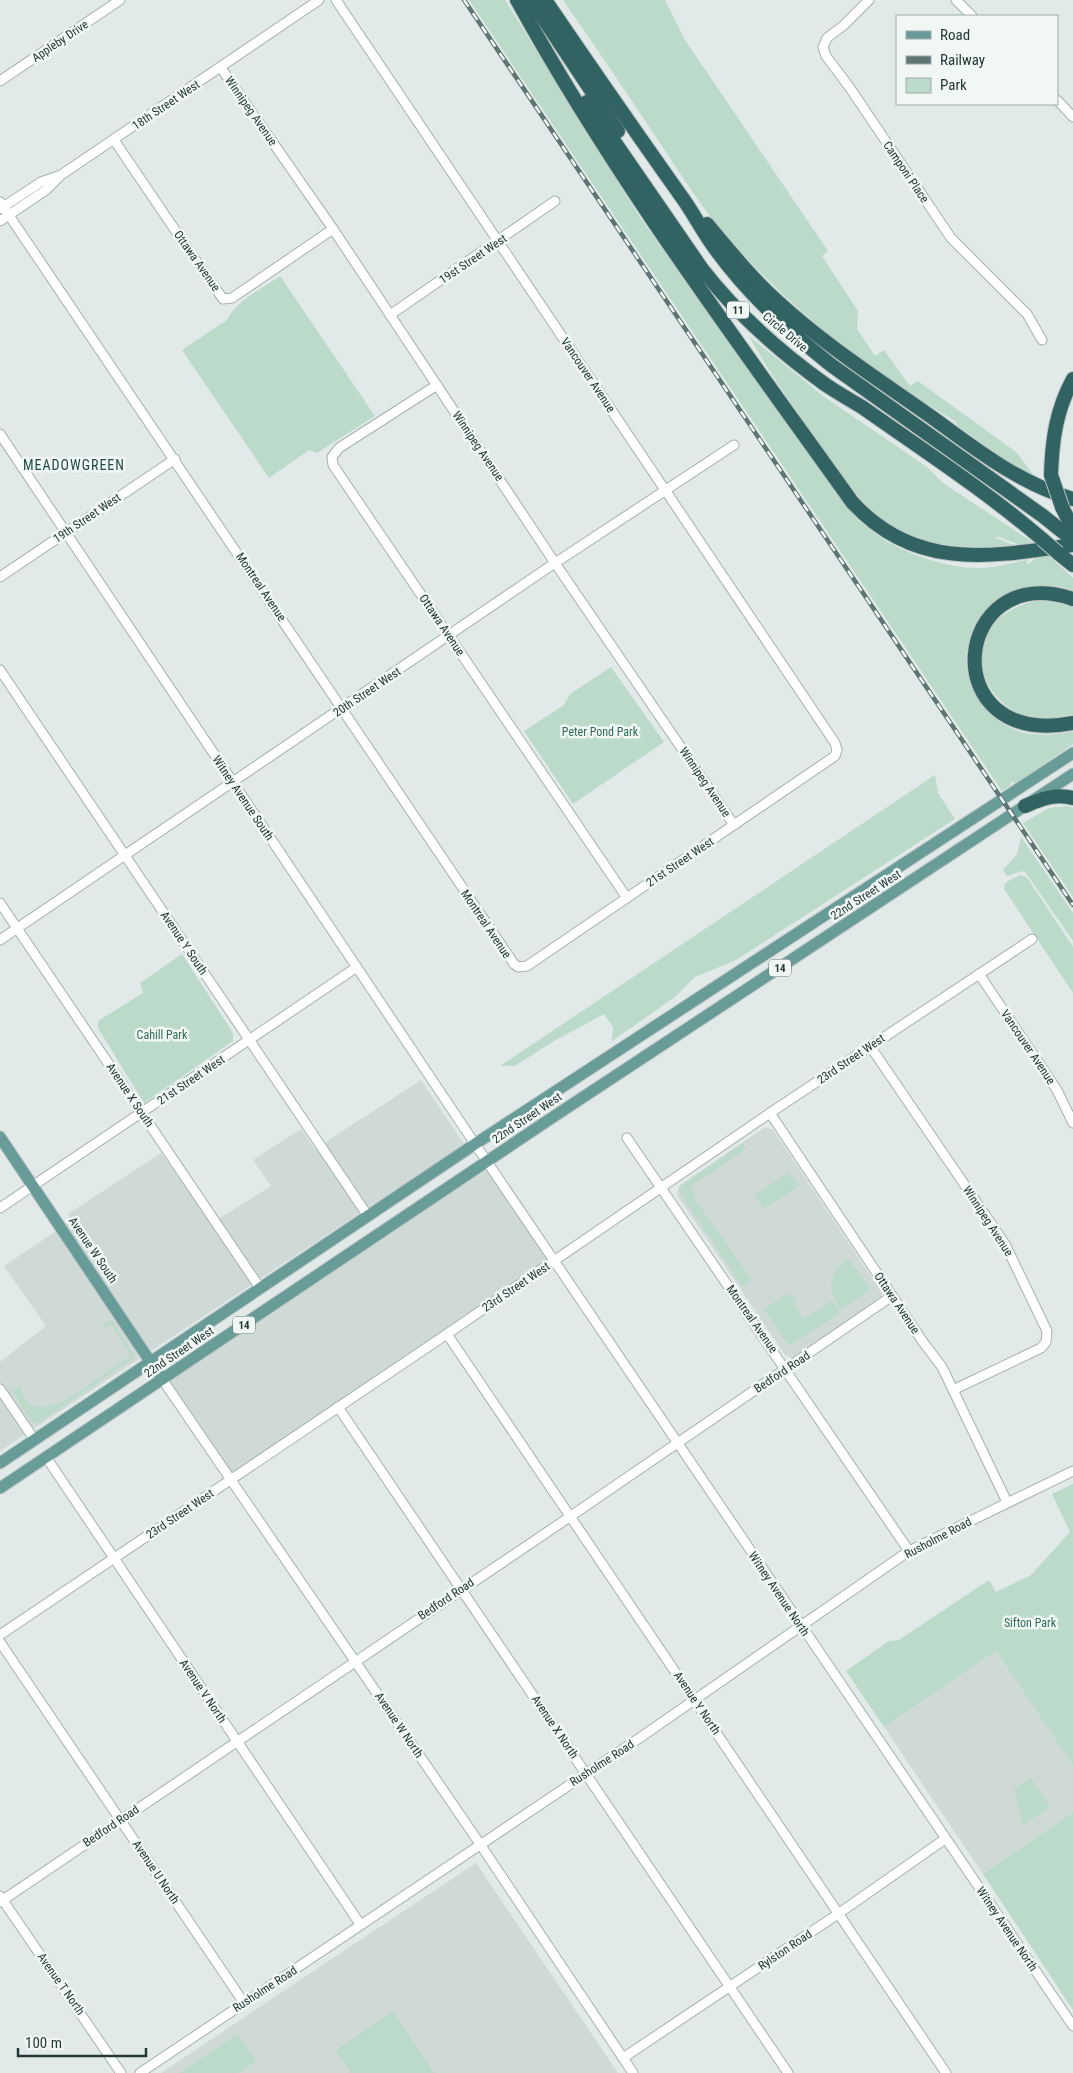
<svg xmlns="http://www.w3.org/2000/svg" width="1073" height="2073" viewBox="0 0 1073 2073" font-family="'Roboto Condensed',sans-serif">
	<rect width="100%" height="100%" fill="#e1eae8"/>
	<g fill="#cfdad7">
		<polygon points="421,1080 464,1144 0,1451 0,1362 46,1326 4,1266 70,1222 68,1214 161,1153 212,1223 271,1186 253,1160 301,1129 315,1149"/>
		<polygon points="765,1127 773,1130 882,1293 880,1301 794,1358 785,1355 677,1195 679,1186"/>
		<polygon points="487,1161 555,1260 504,1301 396,1374 338,1407 288,1447 231,1480 162,1379"/>
		<polygon points="996,1651 1073,1766 1073,1812 983,1874 884,1727"/>
		<polygon points="476,1863 618,2073 161,2073 273,1998"/>
	</g>
	<g fill="#bbdac9">
		<path d="M469,0H505L641,219L858,520C867,527 876,535 886,541C913,556 948,568 979,568C996,568 1013,563 1029,559L1026,563L1028,564L1036,558L1049,556L1073,578V591C1057,584 1041,585 1025,589C954,607 946,694 1009,727C1029,738 1052,735 1073,732V744L1015,784L1012,781L1010,786L1002,791Z"/>
		<path d="M563,0H665L685,40L828,251L822,256L858,311L857,329L875,356L884,350L910,386L918,381L1016,452L1035,477L1003,458L958,426L955,421C867,369 785,306 719,227C695,198 674,164 652,131C623,87 593,44 563,0Z"/>
		<path d="M280,276L375,416L317,453L309,450L269,478L182,350L227,320C236,301 263,288 280,276Z"/>
		<path d="M749,336L823,396L927,467L943,483L1034,543L1021,545L996,536V538L1016,546C987,548 949,548 921,540C867,525 830,460 800,416C782,390 764,364 749,336Z"/>
		<path d="M1042,600L1073,606V715C1060,717 1044,720 1031,717C994,710 966,663 990,629C1003,611 1022,603 1042,600Z"/>
		<polygon points="611,667 664,742 573,804 524,731 564,705 570,694"/>
		<polygon points="935,775 938,793 955,819 736,960 695,977 675,997 612,1041 613,1027 604,1014 554,1041 515,1066 500,1066"/>
		<polygon points="1068,806 1073,808 1073,897 1023,823 1049,808"/>
		<polygon points="1021,837 1073,913 1073,941 1026,873 1022,871 1007,876 1003,870 1017,854"/>
		<polygon points="1020,875 1025,876 1028,879 1073,947 1073,993 1004,889 1005,883"/>
		<polygon points="182,954 233,1033 233,1041 144,1103 98,1028 98,1021 143,993 140,983"/>
		<polygon points="743,1143 746,1149 690,1187 696,1197 694,1198 752,1280 742,1286 679,1191 680,1186"/>
		<polygon points="789,1172 799,1186 764,1209 754,1196"/>
		<path d="M848,1258L868,1285L867,1292L840,1310C828,1289 827,1274 848,1258Z"/>
		<polygon points="785,1295 792,1295 796,1300 795,1306 803,1319 832,1301 840,1313 789,1346 764,1309"/>
		<polygon points="109,1320 112,1320 135,1357 102,1380 101,1376 131,1355 110,1324 104,1328 103,1326"/>
		<path d="M98,1378L101,1381L36,1424L32,1421L12,1391L21,1386L22,1389L19,1392L20,1393L22,1392C33,1429 82,1389 98,1378Z"/>
		<polygon points="1073,1484 1073,1766 996,1651 884,1727 846,1671 889,1641 899,1640 989,1580 996,1592 1031,1575 1070,1532 1052,1494"/>
		<polygon points="1031,1778 1050,1807 1023,1825 1014,1789"/>
		<polygon points="1073,1812 1073,2010 983,1874"/>
		<polygon points="393,2011 434,2073 351,2073 336,2050"/>
		<polygon points="238,2034 256,2061 239,2073 179,2073"/>
	</g>
	<g fill="none" stroke-linecap="round" stroke-linejoin="round">
		<defs>
			<g id="minor">
				<polyline points="869,0 844,25 827,38 823,47 826,56 850,88 951,238 1027,314 1042,340"/>
				<polyline points="956,0 972,16"/>
				<polyline points="221,68 333,229 555,563 734,825"/>
				<polyline points="0,81 120,0"/>
				<polyline points="1057,100 1073,117"/>
				<polyline points="114,140 192,255 223,299 232,298 333,229"/>
				<polyline points="0,202 514,964 518,967 527,966 835,756 837,750 835,743 336,0"/>
				<polyline points="0,209 41,182 61,175 319,0"/>
				<polyline points="0,221 46,190 59,177"/>
				<polyline points="390,315 555,201"/>
				<polyline points="437,385 339,448 332,457 333,465 627,898"/>
				<polyline points="0,434 475,1144 1073,2026"/>
				<polyline points="0,577 175,459"/>
				<polyline points="0,670 368,1216"/>
				<polyline points="0,903 260,1288"/>
				<polyline points="0,940 549,567 734,445"/>
				<polyline points="979,974 1057,1090 1073,1123"/>
				<polyline points="870,1046 1005,1244 1047,1331 1046,1342 1041,1348 953,1390"/>
				<polyline points="770,1113 923,1342 942,1367 1007,1502"/>
				<polyline points="627,1138 909,1551"/>
				<polyline points="0,1208 357,967"/>
				<polyline points="447,1334 946,2073"/>
				<polyline points="162,1379 480,1844 633,2073"/>
				<polyline points="0,1389 34,1439"/>
				<polyline points="338,1407 788,2073"/>
				<polyline points="46,1457 360,1924"/>
				<polyline points="0,1635 447,1334 770,1113 1032,939"/>
				<polyline points="0,1642 244,2003"/>
				<polyline points="0,1896 121,2073"/>
				<polyline points="0,1902 571,1516 892,1296"/>
				<polyline points="623,2058 838,1914 945,1839"/>
				<polyline points="140,2073 641,1737 909,1551 1073,1471"/>
			</g>
			<g id="major">
				<polyline points="0,1137 162,1379"/>
				<polyline points="0,1463 475,1144 1073,753"/>
				<polyline points="0,1488 550,1119 1073,774"/>
			</g>
			<g id="highway">
				<path d="M517,0C614,177 735,338 852,502C915,571 990,557 1073,545"/>
				<polyline points="531,0 618,131"/>
				<path d="M545,0C590,66 635,131 681,196C693,212 702,231 714,247C746,292 787,330 831,365L1043,516L1073,540"/>
				<path d="M587,102L702,269C737,314 780,352 826,385C838,393 850,400 862,407C923,450 986,491 1042,539"/>
				<path d="M707,224C730,251 752,279 778,302C826,346 881,381 933,418C977,450 1020,484 1073,499"/>
				<path d="M1051,475C1052,441 1056,410 1073,379"/>
				<polyline points="1062,507 1073,529"/>
				<polyline points="1058,553 1073,565"/>
				<path d="M1073,599C952,558 932,750 1073,723"/>
				<path d="M1025,806C1041,799 1056,793 1073,798"/>
			</g>
		</defs>
		<use href="#minor" stroke="#a4b1af" stroke-width="11"/>
		<use href="#major" stroke="#bdc4c3" stroke-width="13"/>
		<use href="#highway" stroke="#bdc4c3" stroke-width="16"/>
		<use href="#minor" stroke="#fff" stroke-width="9"/>
		<use href="#major" stroke="#689c98" stroke-width="11"/>
		<use href="#highway" stroke="#316362" stroke-width="14"/>
		<defs>
			<polyline id="rail" points="464,0 1073,905"/>
		</defs>
		<use href="#rail" stroke="#5d7573" stroke-width="4.5"/>
		<use href="#rail" stroke="#f1f7f5" stroke-width="2.5" stroke-dasharray="8" stroke-linecap="butt"/>
		<defs>
			<g id="highway-bridge">
				<polyline points="1051,475 1062,507"/>
				<polyline points="1042,539 1058,553"/>
			</g>
		</defs>
		<use href="#highway-bridge" stroke="#bdc4c3" stroke-width="16" stroke-linecap="butt"/>
		<use href="#highway-bridge" stroke="#316362" stroke-width="14"/>
	</g>
	<g text-anchor="middle" dominant-baseline="central" stroke-width="5" stroke-linejoin="round" paint-order="stroke">
		<g fill="#f1f7f5" stroke="#607270" stroke-width="1">
			<rect x="727" y="301.5" width="22" height="17" rx="4"/>
			<rect x="769" y="959.5" width="22" height="17" rx="4"/>
			<rect x="233" y="1316.5" width="22" height="17" rx="4"/>
		</g>
		<g font-size="11" font-weight="bold" fill="#223937">
			<text x="738" y="310">11</text>
			<text x="780" y="968">14</text>
			<text x="244" y="1325">14</text>
		</g>
		<g font-size="12" fill="#223937" stroke="#f1f7f5">
			<text transform="translate(60 41) rotate(-34)">Appleby Drive</text>
			<text transform="translate(166 105) rotate(-34)">18th Street West</text>
			<text transform="translate(251 111) rotate(55)">Winnipeg Avenue</text>
			<text transform="translate(906 172) rotate(56)">Camponi Place</text>
			<text transform="translate(473 259) rotate(-34)">19st Street West</text>
			<text transform="translate(197 261) rotate(55)">Ottawa Avenue</text>
			<text transform="translate(785 332) rotate(40)">Circle Drive</text>
			<text transform="translate(588 375) rotate(56)">Vancouver Avenue</text>
			<text transform="translate(478 446) rotate(56)">Winnipeg Avenue</text>
			<text transform="translate(87 518) rotate(-34)">19th Street West</text>
			<text transform="translate(261 587) rotate(56)">Montreal Avenue</text>
			<text transform="translate(442 625) rotate(56)">Ottawa Avenue</text>
			<text transform="translate(367 692) rotate(-34)">20th Street West</text>
			<text transform="translate(705 782) rotate(56)">Winnipeg Avenue</text>
			<text transform="translate(243 798) rotate(56)">Witney Avenue South</text>
			<text transform="translate(680 862) rotate(-34)">21st Street West</text>
			<text transform="translate(866 895) rotate(-33)">22nd Street West</text>
			<text transform="translate(486 924) rotate(56)">Montreal Avenue</text>
			<text transform="translate(184 943) rotate(56)">Avenue Y South</text>
			<text transform="translate(1028 1047) rotate(56)">Vancouver Avenue</text>
			<text transform="translate(851 1059) rotate(-34)">23rd Street West</text>
			<text transform="translate(191 1080) rotate(-34)">21st Street West</text>
			<text transform="translate(130 1095) rotate(56)">Avenue X South</text>
			<text transform="translate(527 1118) rotate(-34)">22nd Street West</text>
			<text transform="translate(988 1221) rotate(57)">Winnipeg Avenue</text>
			<text transform="translate(93 1250) rotate(56)">Avenue W South</text>
			<text transform="translate(516 1287) rotate(-34)">23rd Street West</text>
			<text transform="translate(897 1303) rotate(56)">Ottawa Avenue</text>
			<text transform="translate(752 1319) rotate(55)">Montreal Avenue</text>
			<text transform="translate(179 1352) rotate(-34)">22nd Street West</text>
			<text transform="translate(782 1372) rotate(-34)">Bedford Road</text>
			<text transform="translate(180 1514) rotate(-34)">23rd Street West</text>
			<text transform="translate(938 1538) rotate(-28)">Rusholme Road</text>
			<text transform="translate(779 1594) rotate(56)">Witney Avenue North</text>
			<text transform="translate(446 1599) rotate(-34)">Bedford Road</text>
			<text transform="translate(203 1691) rotate(56)">Avenue V North</text>
			<text transform="translate(697 1703) rotate(56)">Avenue Y North</text>
			<text transform="translate(399 1725) rotate(56)">Avenue W North</text>
			<text transform="translate(555 1727) rotate(56)">Avenue X North</text>
			<text transform="translate(602 1763) rotate(-33)">Rusholme Road</text>
			<text transform="translate(111 1826) rotate(-34)">Bedford Road</text>
			<text transform="translate(156 1872) rotate(56)">Avenue U North</text>
			<text transform="translate(1007 1929) rotate(56)">Witney Avenue North</text>
			<text transform="translate(785 1950) rotate(-34)">Rylston Road</text>
			<text transform="translate(61 1984) rotate(55)">Avenue T North</text>
			<text transform="translate(265 1989) rotate(-33)">Rusholme Road</text>
		</g>
		<g font-size="12" fill="#306d52" stroke="#f1f7f5">
			<text x="600" y="732">Peter Pond Park</text>
			<text x="162" y="1035">Cahill Park</text>
			<text x="1030" y="1623">Sifton Park</text>
		</g>
		<g font-size="14" letter-spacing="1" fill="#204a47" stroke="#f1f7f5">
			<text x="74" y="465">MEADOWGREEN</text>
		</g>
	</g>
	<rect x="896" y="15" width="162" height="90" fill="#f1f7f5" stroke="#9eaba9"/>
	<rect x="906" y="31" width="25" height="8" fill="#689c98" stroke="#9eaba9"/>
	<text x="940" y="40" font-size="15" fill="#223937">Road</text>
	<rect x="906" y="56" width="25" height="8" fill="#5d7573" stroke="#9eaba9"/>
	<text x="940" y="65" font-size="15" fill="#223937">Railway</text>
	<rect x="906" y="78" width="25" height="15" fill="#bbdac9" stroke="#9eaba9"/>
	<text x="940" y="90" font-size="15" fill="#223937">Park</text>
	<path d="M18 2048v8h128v-8" fill="none" stroke="#223937" stroke-width="2.5"/>
	<text x="25" y="2048" font-size="15" fill="#223937" stroke="#f1f7f5" stroke-width="4" paint-order="stroke">100 m</text>
</svg>
